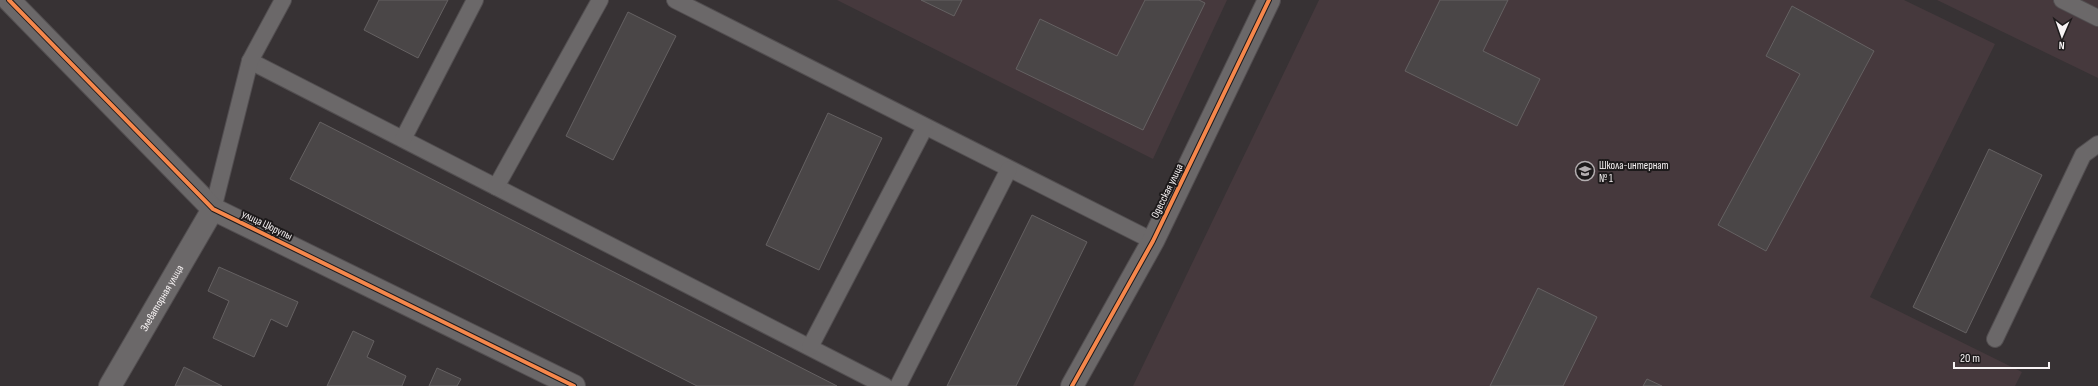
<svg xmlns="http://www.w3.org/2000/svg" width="2098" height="386" viewBox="0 0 2098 386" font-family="'Sofia Sans Condensed',sans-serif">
	<rect width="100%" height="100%" fill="#373234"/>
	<g fill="#46393d">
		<polygon points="837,0 1227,0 1153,159"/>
		<polygon points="1319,0 1904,0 1995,44 1870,297 2022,372 2015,386 1133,386"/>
		<polygon points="1937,0 2098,0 2098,78"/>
	</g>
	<g fill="#4a4647" stroke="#656162">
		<polygon points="379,0 448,0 418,58 364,30"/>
		<polygon points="921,0 962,0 954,16"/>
		<polygon points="1145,0 1199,0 1205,3 1143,130 1016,69 1040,19 1117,56"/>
		<polygon points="1440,0 1508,0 1483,51 1540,79 1517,126 1405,71"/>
		<polygon points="1792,6 1874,51 1766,251 1718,225 1800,74 1766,56"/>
		<polygon points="628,12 676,36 613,160 566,136"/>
		<polygon points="828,113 882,138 819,270 766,245"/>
		<polygon points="320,122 837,386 697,386 290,179"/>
		<polygon points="1989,149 2042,175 1966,333 1913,307"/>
		<polygon points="1032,215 1087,242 1016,386 947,386"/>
		<polygon points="219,267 298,302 287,327 271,319 254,357 213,338 229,301 208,291"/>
		<polygon points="1538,288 1597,317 1563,386 1490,386"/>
		<polygon points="353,331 374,341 367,357 406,376 402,386 327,386"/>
		<polygon points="184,367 222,386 175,386"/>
		<polygon points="437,368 461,379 457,386 429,386"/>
		<polygon points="1647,379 1662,386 1643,386"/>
	</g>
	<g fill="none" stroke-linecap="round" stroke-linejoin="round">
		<defs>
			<g id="lane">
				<polyline points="675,0 1153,241"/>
				<polyline points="2062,0 2098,18"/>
				<polyline points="250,61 885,386"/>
				<polyline points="403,139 475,0"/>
				<polyline points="496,187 600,0"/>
				<polyline points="213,209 250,61 283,0"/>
				<polyline points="1995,339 2083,155 2098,144"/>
				<polyline points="810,347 925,127"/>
				<polyline points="898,386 1009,169"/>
			</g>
			<g id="street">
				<polyline points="9,0 213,209 574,386"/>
				<path id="s1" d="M110,386L213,209"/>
				<polyline points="1072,386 1153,241 1269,0"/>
			</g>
		</defs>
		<use href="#lane" stroke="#524e50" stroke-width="18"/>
		<use href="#street" stroke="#524e50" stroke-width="24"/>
		<use href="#lane" stroke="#6b6869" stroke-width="16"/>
		<use href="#street" stroke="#6b6869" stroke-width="22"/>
		<defs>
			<g id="cycleway">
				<polyline points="9,0 213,209 574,386"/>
				<polyline points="1072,386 1153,241 1269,0"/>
			</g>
		</defs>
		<use href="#cycleway" stroke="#1d1a1b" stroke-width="6"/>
		<use href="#cycleway" stroke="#f5874c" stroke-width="4"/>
	</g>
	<defs>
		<symbol id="school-ring" viewBox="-11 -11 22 22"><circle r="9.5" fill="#1d1a1b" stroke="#b4afb1" stroke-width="1.5"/><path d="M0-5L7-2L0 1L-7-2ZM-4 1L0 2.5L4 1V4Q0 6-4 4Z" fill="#b4afb1"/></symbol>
	</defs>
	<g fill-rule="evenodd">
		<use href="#school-ring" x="1574" y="160" width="22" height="22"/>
	</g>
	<g text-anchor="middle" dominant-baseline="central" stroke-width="4" stroke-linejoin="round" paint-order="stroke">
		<g font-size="11" fill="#f7f3f4" stroke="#1d1a1b" text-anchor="start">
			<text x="1599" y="165">Школа-интернат<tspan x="1599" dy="13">№ 1</tspan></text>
		</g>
		<g font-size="11" fill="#f7f3f4" stroke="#1d1a1b">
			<text transform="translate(1167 191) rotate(-64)">Одесская улица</text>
			<text transform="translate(267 225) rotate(26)">улица Цюрупы</text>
			<text stroke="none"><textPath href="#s1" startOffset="102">Элеваторная улица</textPath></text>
		</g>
	</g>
	<g transform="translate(2062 36) rotate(182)" stroke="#1d1a1b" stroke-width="3" paint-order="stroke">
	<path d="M0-3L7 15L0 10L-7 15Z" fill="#f7f3f4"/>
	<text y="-6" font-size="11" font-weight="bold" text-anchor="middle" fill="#f7f3f4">N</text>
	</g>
	<path d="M1954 362v6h95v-6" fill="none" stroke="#f7f3f4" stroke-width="2"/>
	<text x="1960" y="362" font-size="12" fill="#f7f3f4" stroke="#1d1a1b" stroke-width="3" paint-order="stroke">20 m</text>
</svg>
